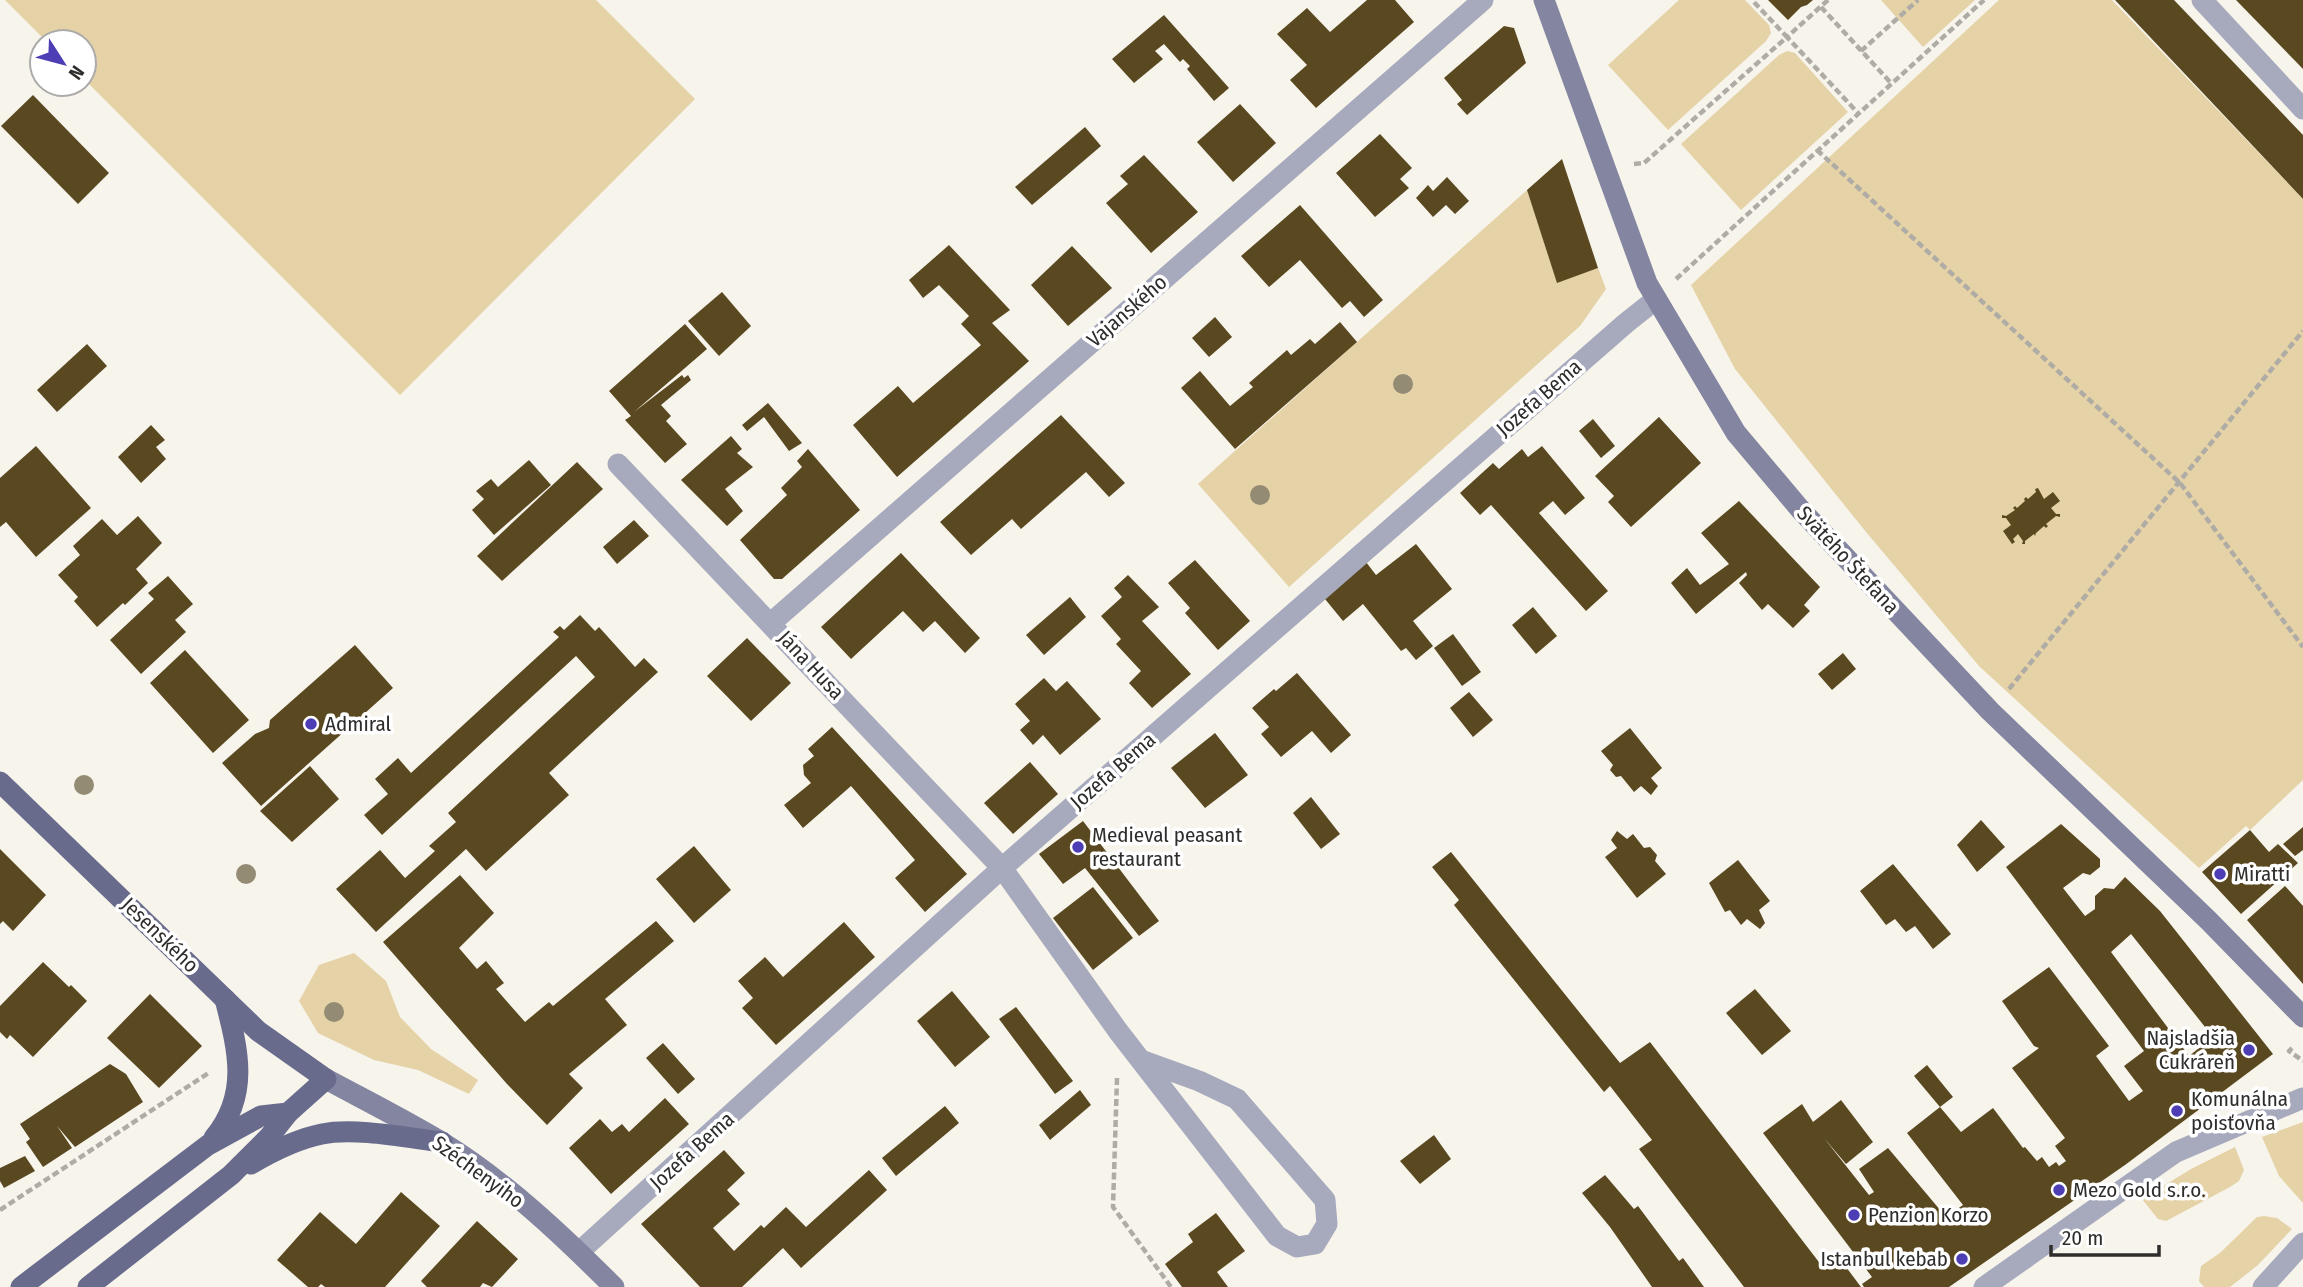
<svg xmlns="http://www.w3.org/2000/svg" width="2303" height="1287" viewBox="0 0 2303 1287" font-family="'Fira Sans Condensed',sans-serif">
	<rect width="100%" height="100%" fill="#f7f4ec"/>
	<g fill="#e5d2a6">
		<polygon points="5,0 596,0 695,99 400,395 84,79 84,42 47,42"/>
		<polygon points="1679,0 1745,0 1769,25 1771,33 1766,41 1668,130 1608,65"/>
		<polygon points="1881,0 1975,0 1923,47"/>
		<polygon points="1999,0 2112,0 2303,199 2303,780 2250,830 2246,826 2199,868 1979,666 1866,532 1735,369 1691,285"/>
		<polygon points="1787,51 1795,53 1848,112 1741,210 1681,144 1779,55"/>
		<polygon points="1527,190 1557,282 1598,268 1606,289 1580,326 1289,587 1198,484"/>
		<polygon points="354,953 386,981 400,1017 431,1049 478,1080 469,1094 418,1070 374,1060 318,1033 299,1001 319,965"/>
		<polygon points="2303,1122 2303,1203 2279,1176 2262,1137"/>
		<polygon points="2235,1147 2244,1170 2239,1181 2230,1187 2166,1221 2158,1219 2142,1199 2191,1169"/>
		<polygon points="2264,1216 2277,1218 2292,1229 2258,1265 2230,1287 2204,1287 2199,1281 2201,1266 2220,1253 2257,1217"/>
	</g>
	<g fill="#5a4920" fill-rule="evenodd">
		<polygon points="1367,0 1395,0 1414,22 1316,108 1290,80 1307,65 1277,34 1307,8 1330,32"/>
		<polygon points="1768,0 1813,0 1807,5 1801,7 1788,20"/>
		<polygon points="2115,0 2174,0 2303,135 2303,199"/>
		<polygon points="2236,0 2303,0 2303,69"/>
		<polygon points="1164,15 1229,88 1214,101 1187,69 1190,66 1183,59 1180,62 1164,44 1155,51 1163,59 1134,83 1112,59"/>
		<polygon points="1504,26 1514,28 1526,63 1467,115 1457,104 1462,100 1444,78"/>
		<polygon points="33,95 109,173 78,204 1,126"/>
		<polygon points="1240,104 1276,143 1233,182 1197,142"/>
		<polygon points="1085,127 1101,146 1032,205 1015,187"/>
		<polygon points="1380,134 1412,168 1400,179 1409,188 1375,217 1336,173"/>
		<polygon points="1144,155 1198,212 1151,253 1106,203 1128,184 1120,176"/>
		<polygon points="1562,159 1598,268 1557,283 1527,190"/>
		<polygon points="1447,177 1469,201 1455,214 1446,205 1433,217 1416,198 1428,185 1433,191"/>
		<polygon points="1300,205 1383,300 1364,317 1350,301 1342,308 1300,260 1269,287 1241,256"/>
		<polygon points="949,245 1010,310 992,323 1029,361 897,477 853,425 898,386 913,403 981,345 961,324 969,316 939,285 923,298 909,280"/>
		<polygon points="1072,246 1112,288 1068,326 1031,285"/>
		<polygon points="722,292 751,326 719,356 688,321"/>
		<polygon points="1215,317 1232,337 1209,357 1192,338"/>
		<polygon points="1340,322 1357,342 1235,449 1181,388 1200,371 1230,406 1253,387 1249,383 1287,350 1291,355 1310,339 1315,344"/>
		<polygon points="685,324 707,349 634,412 682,375 684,378 688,375 691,380 661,405 671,416 666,421 687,444 665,463 625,420 631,416 609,391"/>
		<polygon points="87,344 107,366 57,412 37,390"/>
		<polygon points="768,403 802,443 789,451 764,417 747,431 742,425"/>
		<polygon points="1061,415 1125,483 1109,497 1086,472 1021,529 1012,519 971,555 940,522"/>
		<polygon points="1659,417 1701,463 1631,527 1608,502 1614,496 1595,476"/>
		<polygon points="1593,419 1615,446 1601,458 1579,431"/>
		<polygon points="151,425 165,440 156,447 166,459 141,483 118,457"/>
		<polygon points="731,436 742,449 737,453 753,467 725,489 743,511 727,526 681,480"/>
		<polygon points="36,446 91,508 36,557 6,522 0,527 0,478"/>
		<polygon points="1542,446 1585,498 1565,515 1553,501 1539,513 1608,591 1586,611 1491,505 1480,515 1460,493 1493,463 1499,469 1522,449 1528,457"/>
		<polygon points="808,449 860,510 782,579 774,579 740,540 787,495 781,488 802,467 797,461"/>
		<polygon points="529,460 551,485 494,535 472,510 484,499 476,491 491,479 498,487"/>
		<polygon points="577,462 603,489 502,581 477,556"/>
		<polygon points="2038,488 2044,499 2053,492 2060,501 2051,508 2056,514 2060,514 2060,517 2056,516 2046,524 2048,526 2046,528 2044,526 2036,533 2035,536 2034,534 2025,541 2025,544 2022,544 2023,541 2018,534 2013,539 2015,542 2012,544 2003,531 2011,525 2006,518 2002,518 2002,515 2006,516 2015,510 2013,508 2015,506 2017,508 2025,501 2024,499 2026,497 2028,499 2036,492 2035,489"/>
		<polygon points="1739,501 1820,587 1804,605 1810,611 1793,628 1768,604 1762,610 1739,583 1747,575 1746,572 1696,614 1671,583 1687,568 1700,585 1729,564 1701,533"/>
		<polygon points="138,516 162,543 136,569 148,583 125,605 123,603 97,627 74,601 78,597 58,575 80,555 73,546 102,519 117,535"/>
		<polygon points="634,520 649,536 617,564 603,547"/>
		<polygon points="1416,544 1452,589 1413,621 1433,646 1416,660 1406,648 1401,651 1363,604 1343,621 1325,599 1366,562 1376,575"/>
		<polygon points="901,553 980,638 965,653 935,621 923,632 903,611 851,659 821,627"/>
		<polygon points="1195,560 1250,621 1218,650 1185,613 1190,608 1168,583"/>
		<polygon points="1128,575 1159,607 1142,621 1191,674 1152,708 1129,683 1141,671 1116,644 1121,639 1101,616 1122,597 1114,588"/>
		<polygon points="168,576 193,604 175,620 186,632 141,674 110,640 154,599 148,593"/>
		<polygon points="1070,597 1086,617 1044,655 1026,635"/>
		<polygon points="1533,607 1557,636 1536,654 1512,625"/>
		<polygon points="580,615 595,631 599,627 635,667 644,658 658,672 549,773 569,795 486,871 466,849 376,932 336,889 380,850 405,878 435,851 429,846 456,822 448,813 595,677 576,656 382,835 364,815 388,794 375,779 398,758 411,773 559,637 553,632 560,626 564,630"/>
		<polygon points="1453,634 1481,672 1462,686 1434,648"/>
		<polygon points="747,638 791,683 751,721 707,676"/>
		<polygon points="355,645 393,688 261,806 222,763 255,734 269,728 270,720"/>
		<polygon points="185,650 249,720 213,753 150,683"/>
		<polygon points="1843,653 1856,669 1832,690 1818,674"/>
		<polygon points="1297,673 1351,735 1331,753 1312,731 1281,757 1261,734 1269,727 1252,708 1274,689 1276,691"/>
		<polygon points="1044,678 1056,691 1067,681 1101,719 1060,755 1043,735 1033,745 1020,730 1030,721 1015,704"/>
		<polygon points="1469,692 1493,720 1473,737 1450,708"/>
		<polygon points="832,727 967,874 925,912 895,878 915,860 851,786 803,828 784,805 811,783 804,775 803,765 814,756 808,749"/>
		<polygon points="1630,728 1662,768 1651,778 1658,786 1651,795 1641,786 1634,792 1621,776 1616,777 1610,770 1613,765 1601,751"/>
		<polygon points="1215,733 1248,775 1205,808 1171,768"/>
		<polygon points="1030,762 1058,794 1013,834 984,803"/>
		<polygon points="310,766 339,799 292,842 260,811"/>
		<polygon points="1311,797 1340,834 1321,849 1293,813"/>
		<polygon points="1981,820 2005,847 1977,872 1957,845"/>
		<polygon points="1083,821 1159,921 1139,936 1085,868 1063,884 1039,854"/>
		<path d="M2061,824L2100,859V867L2090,875L2083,873L2063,888L2085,916L2095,909V896L2104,888L2114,889L2125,877L2160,911L2273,1054L2125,1165L1949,1287H1864L1862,1284L1872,1277L1763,1133L1802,1104L1813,1122L1841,1100L1873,1142L1846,1164L1824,1138L1869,1195L1874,1192L1859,1169L1888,1148L1946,1217L1963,1205L1907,1133L1940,1107L1914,1076L1927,1065L1953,1097L1940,1107L1961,1132L1993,1108L2023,1148L2025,1147L2037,1161L2042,1157L2049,1167L2056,1162L2059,1166L2066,1161L2055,1146L2065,1138L2012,1068L2039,1048L2034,1046L2002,1001L2049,967L2109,1046L2096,1056L2129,1101L2143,1091L2124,1066L2144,1051L2006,867ZM2131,934L2213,1037L2189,1056L2111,952Z"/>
		<polygon points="2303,827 2303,850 2295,856 2283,844"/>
		<polygon points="2250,830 2269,852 2278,844 2298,863 2241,914 2202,872"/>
		<polygon points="1617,831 1627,839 1633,834 1644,848 1650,847 1657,855 1655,861 1666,874 1637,898 1605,857 1617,848 1611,840"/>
		<polygon points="694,846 731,890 694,923 656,879"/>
		<polygon points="0,849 46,895 13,931 3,921 0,924"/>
		<polygon points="1451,852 1620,1063 1650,1042 1825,1270 1840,1259 1861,1287 1744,1287 1639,1149 1652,1140 1610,1086 1604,1092 1454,905 1459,900 1432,867"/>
		<polygon points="1738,860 1770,901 1759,910 1765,923 1760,929 1747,919 1741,925 1730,910 1725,912 1709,883"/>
		<polygon points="1893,864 1951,934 1933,949 1915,926 1906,932 1895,919 1886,925 1860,891"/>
		<polygon points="460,875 494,913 459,948 477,969 486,961 504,983 496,989 525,1022 549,1002 553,1006 656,921 674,941 605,999 627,1025 569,1074 583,1088 547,1125 507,1084 383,942"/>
		<polygon points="2285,886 2303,906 2303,984 2247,920"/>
		<polygon points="1093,887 1133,938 1093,970 1053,918"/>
		<polygon points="844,922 875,957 776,1045 742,1008 753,998 738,981 765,957 783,977"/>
		<polygon points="43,962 69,987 71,985 87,1001 33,1057 10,1035 7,1039 0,1032 0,1006"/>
		<polygon points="1755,989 1791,1031 1762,1055 1726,1013"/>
		<polygon points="952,991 990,1037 955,1067 917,1021"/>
		<polygon points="150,994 202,1046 159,1088 107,1038"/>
		<polygon points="1016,1007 1073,1081 1055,1094 999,1019"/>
		<polygon points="663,1043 695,1079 678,1094 646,1058"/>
		<polygon points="110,1064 126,1074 143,1102 75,1147 57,1126 72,1148 43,1167 26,1142 30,1139 20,1124"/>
		<polygon points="1080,1090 1091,1105 1050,1140 1039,1125"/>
		<polygon points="665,1098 689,1124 611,1194 569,1148 600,1119 612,1132 622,1124 629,1132"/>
		<polygon points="945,1106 959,1123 896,1176 882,1158"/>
		<polygon points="1434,1135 1451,1159 1420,1184 1400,1161"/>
		<polygon points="724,1150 745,1173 727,1190 740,1204 713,1228 734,1251 761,1225 764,1228 786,1207 806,1227 869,1170 887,1190 801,1268 783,1248 742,1287 700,1287 641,1224"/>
		<polygon points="25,1156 35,1171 4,1188 0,1181 0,1168"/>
		<polygon points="1605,1175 1634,1209 1638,1206 1679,1261 1683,1258 1704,1287 1652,1287 1610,1227 1582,1193"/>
		<polygon points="401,1192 440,1226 385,1287 325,1287 321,1284 318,1287 308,1287 277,1260 320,1212 356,1244"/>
		<polygon points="1216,1213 1245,1251 1217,1272 1228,1287 1182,1287 1165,1264 1193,1242 1188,1234"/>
		<polygon points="477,1221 518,1259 492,1287 483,1283 480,1287 427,1287 421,1281"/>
	</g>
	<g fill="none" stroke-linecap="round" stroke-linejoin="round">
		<g stroke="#afaca6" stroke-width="4.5" stroke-dasharray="7 3.5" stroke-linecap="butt">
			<polyline points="1828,0 1787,37 1858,113"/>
			<polyline points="1821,7 1891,83"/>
			<polyline points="1861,51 1918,0"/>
			<polyline points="1817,150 2180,483 2303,647"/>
			<polyline points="1634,164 1644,163 1787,37 1752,0"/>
			<polyline points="1676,279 1984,0"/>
			<polyline points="2009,689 2303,331"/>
			<polyline points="2292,1048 2289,1051 2303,1061"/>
			<polyline points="1117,1078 1113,1207 1171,1287"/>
			<polyline points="0,1210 210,1072"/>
		</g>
		<g stroke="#a7a9bd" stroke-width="21">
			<polyline points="2202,0 2303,109"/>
			<polyline points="1002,868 1118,1031 1277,1236 1297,1247 1315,1244 1327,1224 1325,1200 1237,1099 1199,1081 1141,1060"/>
		</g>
		<g stroke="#a7a9bd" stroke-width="21">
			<polyline points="618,464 1002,868"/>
			<polyline points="771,623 1483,0"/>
			<polyline points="579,1252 1002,868 1626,323 1655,300"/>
			<polyline points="1984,1287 2176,1152 2303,1098"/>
			<polyline points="2263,1287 2303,1243"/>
		</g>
		<g stroke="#8385a1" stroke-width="21">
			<polyline points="1544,0 1647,283 1736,433 1800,509 1990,711 2208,920 2303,1017"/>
			<path d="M326,1079C365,1100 405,1120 443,1143C506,1182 562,1235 614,1287"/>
		</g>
		<g stroke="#696b8d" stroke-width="21">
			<polyline points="0,782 258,1031 326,1079 288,1113 269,1137 231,1175 88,1287"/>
			<path d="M214,1138C250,1094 238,1050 225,999"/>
			<path d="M251,1164C273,1151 297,1139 322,1134C354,1127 409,1138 442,1142"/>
			<polyline points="21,1287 208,1145 261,1116 288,1113"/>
		</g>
	</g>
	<g fill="#948b74">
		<circle cx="1403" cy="384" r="10"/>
		<circle cx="1260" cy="495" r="10"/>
		<circle cx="84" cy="785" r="10"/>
		<circle cx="246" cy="874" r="10"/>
		<circle cx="334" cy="1012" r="10"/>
	</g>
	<g fill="#4d3eb5" stroke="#fff" stroke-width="2.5">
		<circle cx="311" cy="724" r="7"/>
		<circle cx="1078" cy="847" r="7"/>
		<circle cx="2220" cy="874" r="7"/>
		<circle cx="2249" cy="1050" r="7"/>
		<circle cx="2177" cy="1111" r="7"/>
		<circle cx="2059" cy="1190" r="7"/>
		<circle cx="1854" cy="1215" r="7"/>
		<circle cx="1962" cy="1259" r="7"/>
	</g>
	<g text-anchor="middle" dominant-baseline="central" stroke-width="7" stroke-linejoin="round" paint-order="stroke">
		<g font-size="21" fill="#2f2d2b" stroke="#fff">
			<text transform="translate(1127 311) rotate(-41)">Vajanského</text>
			<text transform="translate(1539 398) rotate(-41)">Jozefa Bema</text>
			<text transform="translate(1848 560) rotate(47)">Svätého Štefana</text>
			<text transform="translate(811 665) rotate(47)">Jána Husa</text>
			<text transform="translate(1113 771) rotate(-41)">Jozefa Bema</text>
			<text transform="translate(160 935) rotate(44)">Jesenského</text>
			<text transform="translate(692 1151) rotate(-42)">Jozefa Bema</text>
			<text transform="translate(478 1172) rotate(36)">Széchenyiho</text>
		</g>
		<g font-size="21" fill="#2f2d2b" stroke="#fff" text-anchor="start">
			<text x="325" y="724">Admiral</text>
			<text x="1092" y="835">Medieval peasant<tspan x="1092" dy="24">restaurant</tspan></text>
			<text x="2234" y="874">Miratti</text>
			<text x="2235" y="1038" text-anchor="end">Najsladšia<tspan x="2235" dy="24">Cukráreň</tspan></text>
			<text x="2191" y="1099">Komunálna<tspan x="2191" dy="24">poisťovňa</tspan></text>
			<text x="2073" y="1190">Mezo Gold s.r.o.</text>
			<text x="1868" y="1215">Penzion Korzo</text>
			<text x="1948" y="1259" text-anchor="end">Istanbul kebab</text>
		</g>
	</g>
	<g transform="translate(63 63) rotate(126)"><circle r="33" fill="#ffffff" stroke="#acabaa" stroke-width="2"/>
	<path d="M0-5L12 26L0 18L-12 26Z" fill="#4d3eb5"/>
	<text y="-10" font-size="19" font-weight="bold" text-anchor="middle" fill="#2f2d2b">N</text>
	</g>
	<path d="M2051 1245v10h108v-10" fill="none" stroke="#2f2d2b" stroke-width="3.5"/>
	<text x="2062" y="1245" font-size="21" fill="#2f2d2b" stroke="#ffffff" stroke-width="5" paint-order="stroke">20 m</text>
</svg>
